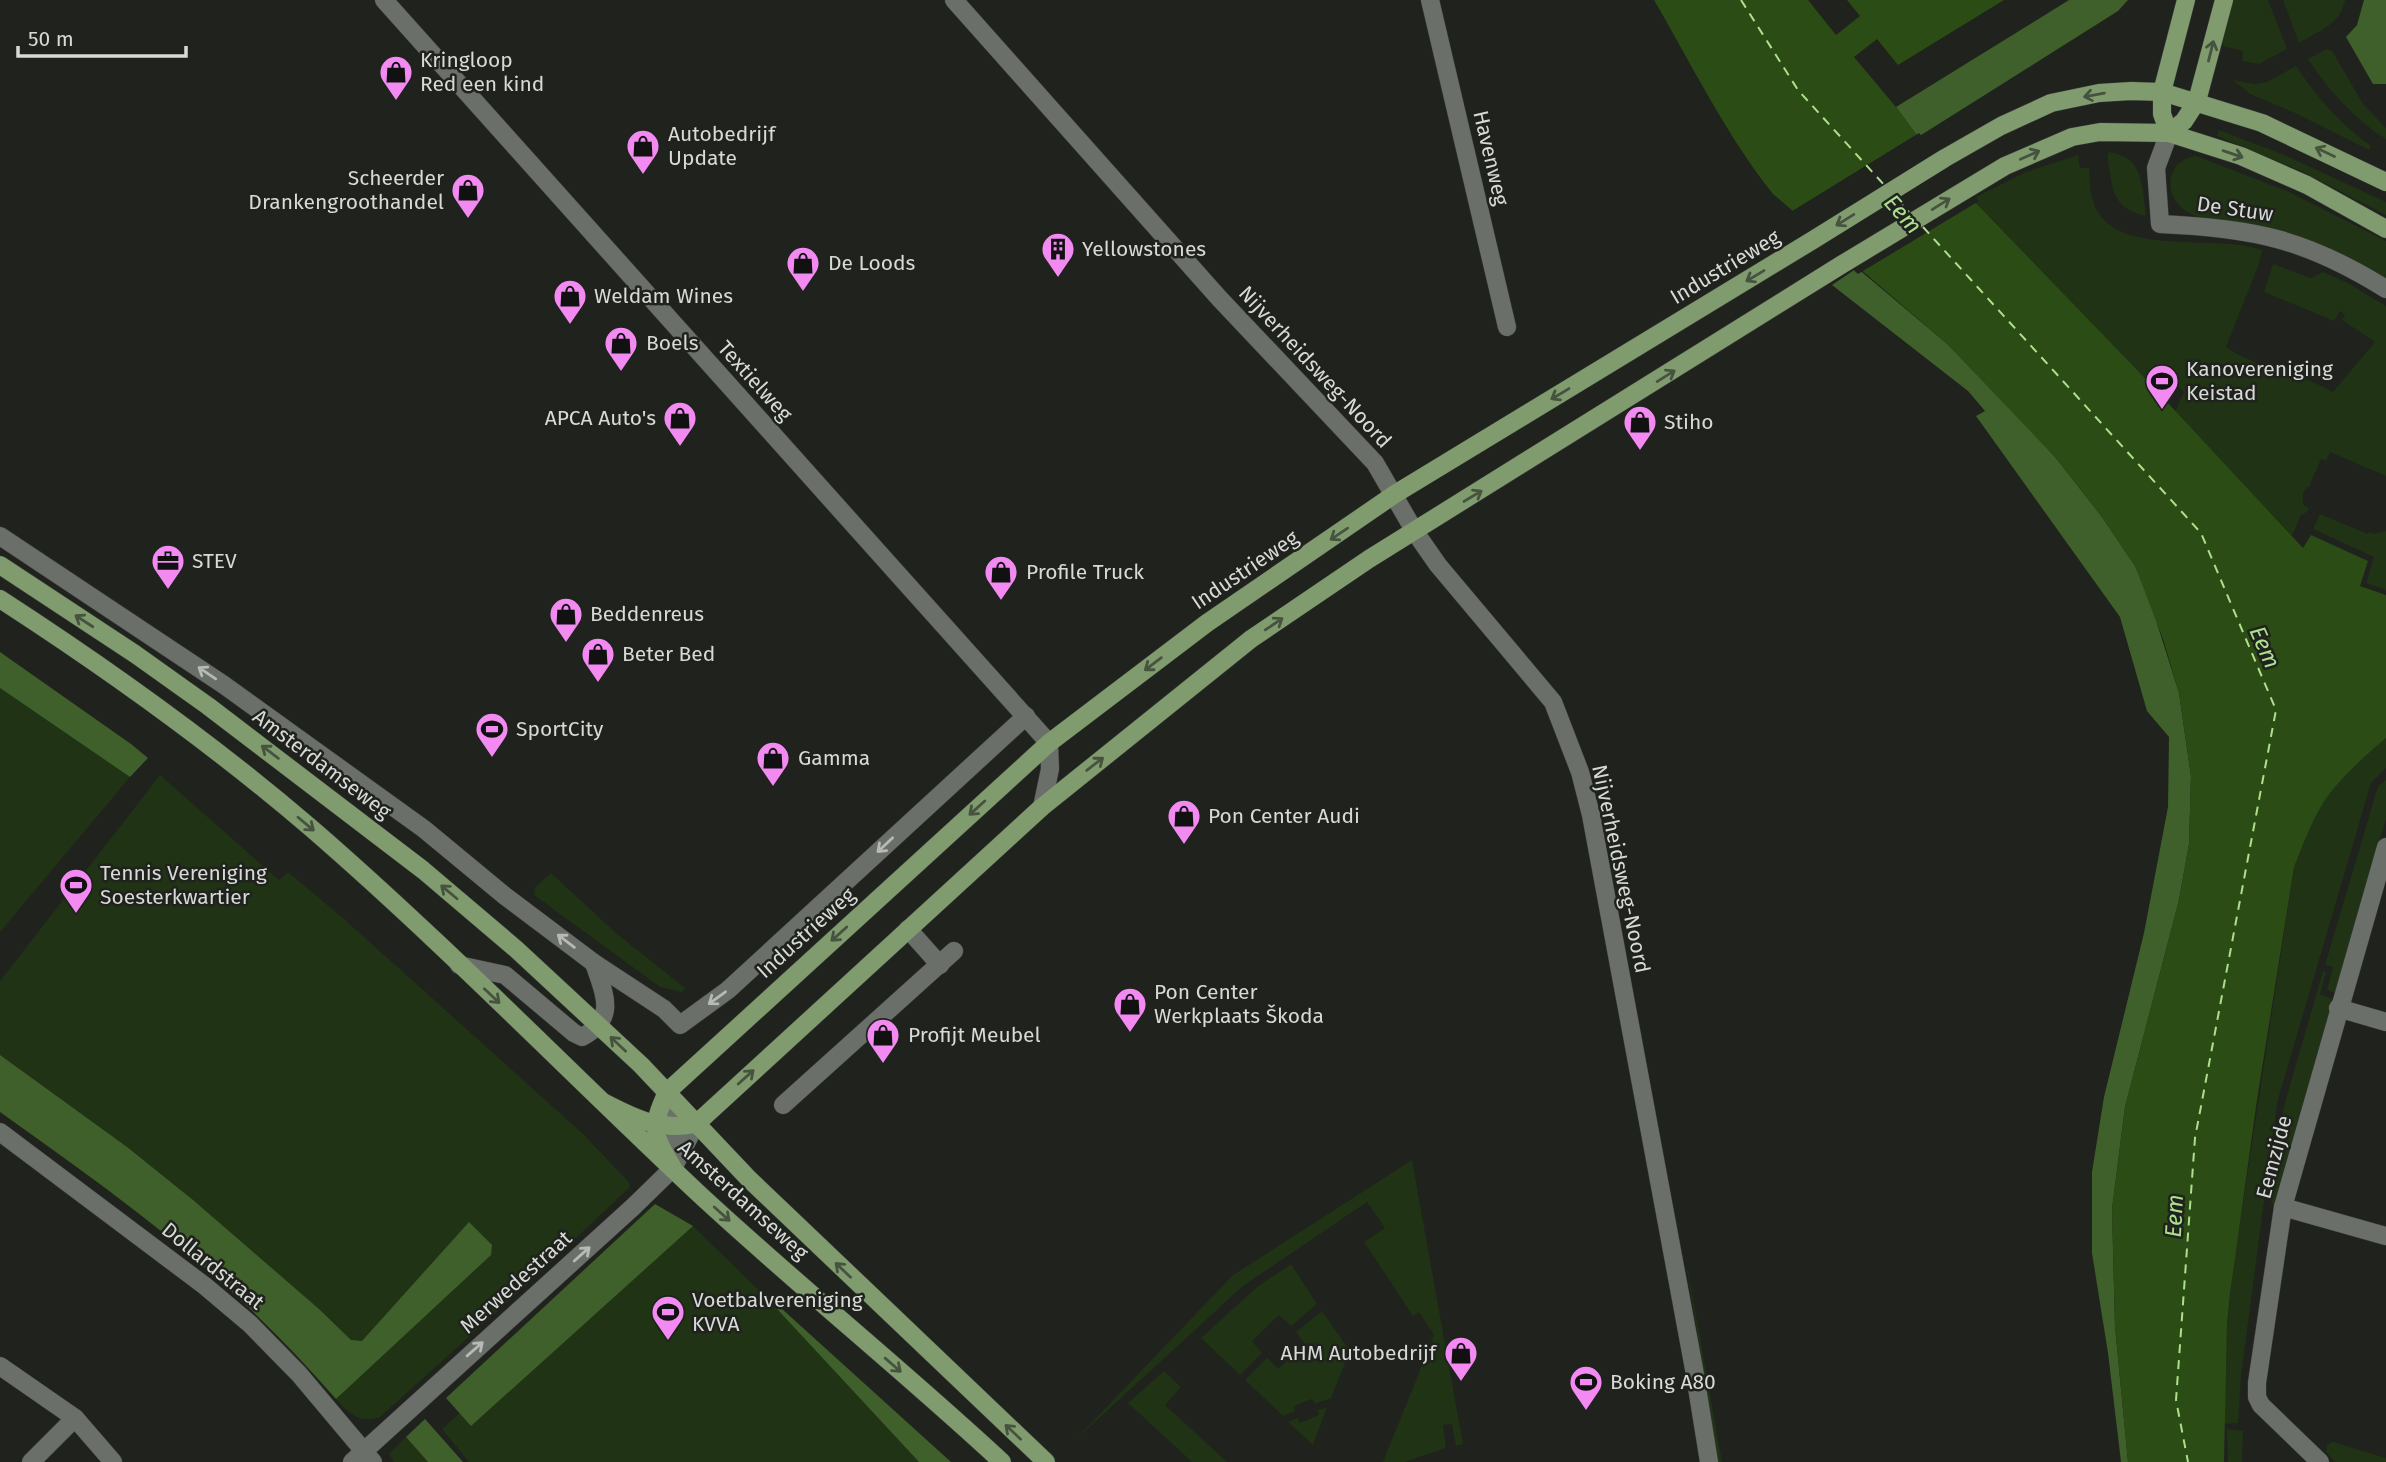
<svg xmlns="http://www.w3.org/2000/svg" width="2386" height="1462" viewBox="0 0 2386 1462" font-family="'Fira Sans',sans-serif">
	<rect width="100%" height="100%" fill="#1f221d"/>
	<g fill="#203314">
		<polygon points="2232,0 2268,0 2287,49 2259,64 2242,61 2243,51 2223,46 2222,38"/>
		<path d="M2283,0H2345C2341,24 2319,31 2299,43Z"/>
		<path d="M2326,49L2332,51L2363,104L2386,128V139C2354,119 2329,91 2308,59Z"/>
		<path d="M2296,66C2317,97 2340,124 2371,146L2369,150L2293,112L2250,94L2233,80L2254,84L2267,82Z"/>
		<polygon points="2219,130 2282,154 2386,202 2386,215 2301,171 2217,136"/>
		<path d="M2108,152C2144,156 2142,186 2146,216C2124,211 2115,202 2111,180C2110,171 2107,161 2108,152Z"/>
		<path d="M2078,155L2080,168H2089C2090,184 2090,202 2100,215C2128,255 2217,234 2262,250L2259,264L2226,347C2256,369 2300,372 2333,392L2375,342L2342,320L2345,314L2340,311L2334,321L2264,292L2273,264L2311,278L2323,272L2346,282L2386,306V476L2330,452L2326,461L2321,459L2309,487H2307L2303,493V505L2309,508L2307,512L2301,515L2292,536L2175,412L2184,392L2175,384L2165,401L1972,199L2026,172Z"/>
		<path d="M2196,156L2287,191L2386,241V279C2351,262 2315,241 2277,230C2261,226 2245,222 2229,221C2215,219 2200,220 2187,212C2173,203 2165,185 2174,170C2178,162 2187,157 2196,156Z"/>
		<polygon points="2320,514 2368,534 2370,532 2374,534 2386,531 2386,590 2366,583 2374,557 2313,529"/>
		<polygon points="0,688 130,777 0,932"/>
		<path d="M2386,738V768L2371,783L2277,1103L2241,1376L2238,1423L2224,1424L2227,1324L2234,1262L2294,867C2304,843 2314,813 2331,792C2347,772 2366,755 2386,738Z"/>
		<path d="M160,775L279,880L288,872L344,919L502,1061L583,1134L628,1181L630,1187L532,1280L380,1417C360,1424 349,1414 336,1399L350,1385L0,1101V981Z"/>
		<polygon points="2386,780 2386,819 2335,993 2327,990 2333,967 2325,965 2378,786"/>
		<polygon points="551,873 616,933 685,988 682,992 660,987 534,895 535,887"/>
		<polygon points="2323,971 2326,972 2320,994 2333,999 2274,1204 2271,1204 2284,1106"/>
		<polygon points="1412,1160 1463,1444 1456,1446 1452,1424 1443,1425 1446,1448 1404,1462 1383,1462 1434,1335 1419,1312 1413,1316 1364,1242 1385,1228 1367,1202 1243,1286 1074,1441 1233,1275"/>
		<polygon points="676,1219 688,1230 693,1226 765,1296 919,1462 469,1462 442,1429"/>
		<polygon points="1291,1264 1317,1304 1291,1326 1279,1315 1252,1341 1262,1353 1240,1375 1201,1338 1257,1287"/>
		<polygon points="1687,1269 1688,1270 1722,1462 1718,1462"/>
		<polygon points="1322,1311 1350,1351 1331,1398 1315,1404 1312,1399 1294,1406 1295,1411 1283,1416 1245,1380 1267,1358 1278,1369 1305,1344 1296,1332"/>
		<polygon points="1164,1371 1181,1387 1165,1405 1227,1462 1192,1462 1128,1403"/>
		<polygon points="1327,1407 1313,1445 1288,1422 1298,1418 1300,1423 1319,1415 1318,1410"/>
		<polygon points="2227,1429 2243,1431 2242,1462 2228,1462"/>
		<polygon points="406,1437 428,1462 394,1462 389,1454"/>
		<polygon points="2333,1442 2386,1458 2386,1462 2335,1462 2326,1452 2327,1445"/>
	</g>
	<g fill="#3f602a">
		<polygon points="2069,0 2128,0 2118,11 1918,137 1896,107"/>
		<polygon points="2364,0 2386,0 2386,84 2373,84 2346,37 2357,25"/>
		<polygon points="1857,268 1945,342 1971,366 2056,458 2102,517 2135,566 2148,595 2179,693 2191,776 2189,844 2179,900 2125,1107 2112,1209 2115,1326 2128,1462 2121,1462 2108,1353 2092,1253 2092,1172 2104,1097 2144,933 2168,807 2169,737 2147,711 2120,617 1976,416 1985,411 1968,391 1832,285"/>
		<polygon points="0,652 131,744 148,758 130,777 0,688"/>
		<path d="M0,1055L127,1147L193,1200L319,1309L351,1340L362,1341L469,1222L492,1245L491,1255L336,1399C277,1331 210,1268 138,1213C93,1178 46,1145 0,1112Z"/>
		<polygon points="655,1204 693,1226 471,1426 446,1398"/>
		<polygon points="765,1296 771,1299 951,1462 919,1462"/>
		<polygon points="425,1419 463,1462 428,1462 406,1437"/>
	</g>
	<path fill="#2c4c15" d="M1654,0H1808L1836,35L1860,16L1847,0H2004L1898,65L1877,39L1854,57L1896,107L1918,137L1972,199L2139,372L2303,548L2311,535L2368,561L2360,586L2386,595V738C2366,755 2347,772 2331,792C2314,813 2304,843 2294,867L2257,1100L2230,1294L2227,1324L2224,1462H2128L2115,1326L2112,1209L2125,1107L2179,900L2189,844L2191,776L2179,693L2163,639L2135,566L2102,517L2056,458L1945,342L1773,194C1726,135 1692,65 1654,0Z"/>
	<polygon fill="#1f221d" points="1919,133 1979,201 1858,274 1789,213"/>
	<g fill="none" stroke-linecap="round" stroke-linejoin="round">
		<g stroke="#ade08e" stroke-width="2" stroke-dasharray="9 7" stroke-linecap="butt">
			<polyline points="1741,0 1798,90 1886,187"/>
			<polyline points="1897,199 1909,212"/>
			<polyline points="1923,227 2201,533 2276,710 2195,1138 2176,1400 2188,1462"/>
		</g>
		<defs>
			<g id="minor">
				<polyline points="384,0 1049,743 1050,769 1042,807"/>
				<polyline points="954,0 1219,298 1375,463 1415,532 1438,565 1553,702 1580,772 1591,815 1694,1369 1709,1462"/>
				<polyline points="1430,0 1507,327"/>
				<path d="M2169,133L2156,168L2160,224C2253,228 2306,239 2386,289"/>
				<polyline points="0,536 224,685 424,829 505,896 594,963 664,1009 680,1025 728,990 1026,716"/>
				<polyline points="908,929 940,965"/>
				<path d="M459,965L505,975L574,1033L582,1037C618,1018 604,994 594,963"/>
				<polyline points="2338,1008 2386,1022"/>
				<polyline points="667,1092 676,1128 673,1161"/>
				<polyline points="783,1105 954,951"/>
				<polyline points="0,1132 205,1286 250,1324 299,1374 373,1462"/>
				<polyline points="2283,1207 2386,1236"/>
				<polyline points="0,1366 75,1418 113,1462"/>
				<polyline points="31,1462 75,1418"/>
				<polyline points="352,1462 633,1207 673,1168 696,1124"/>
				<polyline points="2320,1462 2261,1405 2257,1397 2257,1383 2283,1207 2386,847"/>
			</g>
			<g id="major">
				<polyline points="2169,133 2184,121 2197,101 2224,0"/>
				<polyline points="2169,133 2162,114 2162,92 2186,0"/>
				<polyline points="0,565 135,654 208,706 423,870 516,949 641,1065 748,1178 1046,1462"/>
				<path d="M0,599C108,669 213,744 311,828C445,944 569,1072 698,1193C797,1285 903,1370 1002,1462"/>
				<path d="M605,1103C636,1119 660,1131 696,1124L1042,807L1251,639L1369,559L1841,265L2005,166L2072,137L2100,132L2169,133L2241,156L2307,185L2386,229"/>
				<path d="M673,1168C653,1134 650,1129 667,1092L1049,743L1207,623L1395,494L1813,240L1945,158L2001,126L2051,103L2099,93L2131,91L2162,92L2262,123L2386,182"/>
			</g>
		</defs>
		<use href="#minor" stroke="#3a3d39" stroke-width="19"/>
		<use href="#major" stroke="#3a3d39" stroke-width="19"/>
		<use href="#minor" stroke="#6b6f69" stroke-width="18"/>
		<use href="#major" stroke="#809c6f" stroke-width="18"/>
	</g>
	<defs><path id="oneway-shaft" d="M-6 0H5M1.5-3L5.5 0L1.5 3" fill="none" stroke-width="1.6" stroke-linecap="round" stroke-linejoin="round" transform="scale(1.75)"/></defs>
	<g stroke="#46533e">
		<use href="#oneway-shaft" transform="translate(2211 51) rotate(-76)"/>
		<use href="#oneway-shaft" transform="translate(2094 95) rotate(170)"/>
		<use href="#oneway-shaft" transform="translate(2325 152) rotate(-155)"/>
		<use href="#oneway-shaft" transform="translate(2233 154) rotate(19)"/>
		<use href="#oneway-shaft" transform="translate(2030 155) rotate(-24)"/>
		<use href="#oneway-shaft" transform="translate(1941 204) rotate(-32)"/>
		<use href="#oneway-shaft" transform="translate(1845 220) rotate(148)"/>
		<use href="#oneway-shaft" transform="translate(1755 276) rotate(149)"/>
		<use href="#oneway-shaft" transform="translate(1666 376) rotate(-32)"/>
		<use href="#oneway-shaft" transform="translate(1560 394) rotate(149)"/>
		<use href="#oneway-shaft" transform="translate(1473 496) rotate(-31)"/>
		<use href="#oneway-shaft" transform="translate(1339 534) rotate(146)"/>
		<use href="#oneway-shaft" transform="translate(84 621) rotate(-147)"/>
		<use href="#oneway-shaft" transform="translate(1274 624) rotate(-34)"/>
		<use href="#oneway-shaft" transform="translate(1153 664) rotate(143)"/>
		<use href="#oneway-shaft" transform="translate(270 752) rotate(-143)"/>
		<use href="#oneway-shaft" transform="translate(1095 764) rotate(-38)"/>
		<use href="#oneway-shaft" transform="translate(977 808) rotate(138)"/>
		<use href="#oneway-shaft" transform="translate(306 824) rotate(40)"/>
		<use href="#oneway-shaft" transform="translate(449 892) rotate(-140)"/>
		<use href="#oneway-shaft" transform="translate(839 934) rotate(138)"/>
		<use href="#oneway-shaft" transform="translate(492 996) rotate(43)"/>
		<use href="#oneway-shaft" transform="translate(618 1044) rotate(-137)"/>
		<use href="#oneway-shaft" transform="translate(746 1077) rotate(-42)"/>
		<use href="#oneway-shaft" transform="translate(722 1214) rotate(42)"/>
		<use href="#oneway-shaft" transform="translate(843 1270) rotate(-136)"/>
		<use href="#oneway-shaft" transform="translate(893 1365) rotate(41)"/>
		<use href="#oneway-shaft" transform="translate(1013 1432) rotate(-137)"/>
	</g>
	<g stroke="#b7bab5">
		<use href="#oneway-shaft" transform="translate(207 673) rotate(-146)"/>
		<use href="#oneway-shaft" transform="translate(885 845) rotate(137)"/>
		<use href="#oneway-shaft" transform="translate(566 941) rotate(-143)"/>
		<use href="#oneway-shaft" transform="translate(717 998) rotate(144)"/>
		<use href="#oneway-shaft" transform="translate(582 1254) rotate(-42)"/>
		<use href="#oneway-shaft" transform="translate(475 1349) rotate(-41)"/>
	</g>
	<defs>
		<symbol id="shop-pin" viewBox="-11 -11 22 30"><path d="M0 17L-7.5 6A9.5 9.5 0 1 1 7.5 6Z" fill="#f38af2" stroke="#1f221d"/><path d="M-5-2.5h2.3a2.7 3.5 0 0 1 5.4 0H5L5.5 6h-11ZM-1.5-2.5h3a1.5 2.3 0 0 0-3 0Z" fill="#111"/></symbol>
		<symbol id="building-pin" viewBox="-11 -11 22 30"><path d="M0 17L-7.5 6A9.5 9.5 0 1 1 7.5 6Z" fill="#f38af2" stroke="#1f221d"/><path d="M-4-6H4V6H1V3H-1V6H-4ZM-2.5-4.3h1.7v1.8h-1.7ZM.8-4.3h1.7v1.8H.8ZM-2.5-1h1.7V.8h-1.7ZM.8-1h1.7V.8H.8Z" fill="#111"/></symbol>
		<symbol id="stadium-pin" viewBox="-11 -11 22 30"><path d="M0 17L-7.5 6A9.5 9.5 0 1 1 7.5 6Z" fill="#f38af2" stroke="#1f221d"/><path d="M0-5a6.5 5 0 1 0 0 10a6.5 5 0 1 0 0-10ZM-3.5-1.8h7v3.6h-7Z" fill="#111"/></symbol>
		<symbol id="office-pin" viewBox="-11 -11 22 30"><path d="M0 17L-7.5 6A9.5 9.5 0 1 1 7.5 6Z" fill="#f38af2" stroke="#1f221d"/><path d="M-6-3h4V-5.5h4V-3h4V5H-6ZM-1-4.5V-3h2v-1.5ZM-6 0V1H6V0Z" fill="#111"/></symbol>
	</defs>
	<g fill-rule="evenodd">
		<use href="#shop-pin" x="377" y="53" width="38" height="52"/>
		<use href="#shop-pin" x="624" y="127" width="38" height="52"/>
		<use href="#shop-pin" x="449" y="171" width="38" height="52"/>
		<use href="#building-pin" x="1039" y="230" width="38" height="52"/>
		<use href="#shop-pin" x="784" y="244" width="38" height="52"/>
		<use href="#shop-pin" x="551" y="277" width="38" height="52"/>
		<use href="#shop-pin" x="602" y="324" width="38" height="52"/>
		<use href="#stadium-pin" x="2143" y="362" width="38" height="52"/>
		<use href="#shop-pin" x="661" y="399" width="38" height="52"/>
		<use href="#shop-pin" x="1621" y="403" width="38" height="52"/>
		<use href="#office-pin" x="149" y="542" width="38" height="52"/>
		<use href="#shop-pin" x="982" y="553" width="38" height="52"/>
		<use href="#shop-pin" x="547" y="595" width="38" height="52"/>
		<use href="#shop-pin" x="579" y="635" width="38" height="52"/>
		<use href="#stadium-pin" x="473" y="710" width="38" height="52"/>
		<use href="#shop-pin" x="754" y="739" width="38" height="52"/>
		<use href="#shop-pin" x="1165" y="797" width="38" height="52"/>
		<use href="#stadium-pin" x="57" y="866" width="38" height="52"/>
		<use href="#shop-pin" x="1111" y="985" width="38" height="52"/>
		<use href="#shop-pin" x="864" y="1016" width="38" height="52"/>
		<use href="#stadium-pin" x="649" y="1293" width="38" height="52"/>
		<use href="#shop-pin" x="1442" y="1334" width="38" height="52"/>
		<use href="#stadium-pin" x="1567" y="1363" width="38" height="52"/>
	</g>
	<g text-anchor="middle" dominant-baseline="central" stroke-width="5" stroke-linejoin="round" paint-order="stroke">
		<g font-size="21" fill="#d7dad6" stroke="#1f221d" text-anchor="start">
			<text x="420" y="60">Kringloop<tspan x="420" dy="24">Red een kind</tspan></text>
			<text x="668" y="134">Autobedrijf<tspan x="668" dy="24">Update</tspan></text>
			<text x="444" y="178" text-anchor="end">Scheerder<tspan x="444" dy="24">Drankengroothandel</tspan></text>
			<text x="1082" y="249">Yellowstones</text>
			<text x="828" y="263">De Loods</text>
			<text x="594" y="296">Weldam Wines</text>
			<text x="646" y="343">Boels</text>
			<text x="2186" y="369">Kanovereniging<tspan x="2186" dy="24">Keistad</tspan></text>
			<text x="656" y="418" text-anchor="end">APCA Auto's</text>
			<text x="1664" y="422">Stiho</text>
			<text x="192" y="561">STEV</text>
			<text x="1026" y="572">Profile Truck</text>
			<text x="590" y="614">Beddenreus</text>
			<text x="622" y="654">Beter Bed</text>
			<text x="516" y="729">SportCity</text>
			<text x="798" y="758">Gamma</text>
			<text x="1208" y="816">Pon Center Audi</text>
			<text x="100" y="873">Tennis Vereniging<tspan x="100" dy="24">Soesterkwartier</tspan></text>
			<text x="1154" y="992">Pon Center<tspan x="1154" dy="24">Werkplaats Škoda</tspan></text>
			<text x="908" y="1035">Profijt Meubel</text>
			<text x="692" y="1300">Voetbalvereniging<tspan x="692" dy="24">KVVA</tspan></text>
			<text x="1436" y="1353" text-anchor="end">AHM Autobedrijf</text>
			<text x="1610" y="1382">Boking A80</text>
		</g>
		<g font-size="21" fill="#d7dad6" stroke="#1f221d">
			<text transform="translate(1491 158) rotate(77)">Havenweg</text>
			<text transform="translate(2235 209) rotate(8)">De Stuw</text>
			<text transform="translate(1725 267) rotate(-31)">Industrieweg</text>
			<text transform="translate(1315 367) rotate(47)">Nijverheidsweg-Noord</text>
			<text transform="translate(755 381) rotate(48)">Textielweg</text>
			<text transform="translate(1245 570) rotate(-34)">Industrieweg</text>
			<text transform="translate(322 764) rotate(37)">Amsterdamseweg</text>
			<text transform="translate(1621 869) rotate(78)">Nijverheidsweg-Noord</text>
			<text transform="translate(806 933) rotate(-42)">Industrieweg</text>
			<text transform="translate(2274 1157) rotate(-75)">Eemzijde</text>
			<text transform="translate(743 1200) rotate(42)">Amsterdamseweg</text>
			<text transform="translate(213 1266) rotate(39)">Dollardstraat</text>
			<text transform="translate(516 1282) rotate(-42)">Merwedestraat</text>
		</g>
		<g font-size="23" font-style="italic" fill="#ade08e" stroke="#1f221d">
			<text transform="translate(1903 214) rotate(48)">Eem</text>
			<text transform="translate(2265 647) rotate(66)">Eem</text>
			<text transform="translate(2174 1216) rotate(-87)">Eem</text>
		</g>
	</g>
	<path d="M18 46v10h168v-10" fill="none" stroke="#d7dad6" stroke-width="3.5"/>
	<text x="28" y="46" font-size="21" fill="#d7dad6" stroke="#1f221d" stroke-width="5" paint-order="stroke">50 m</text>
</svg>
